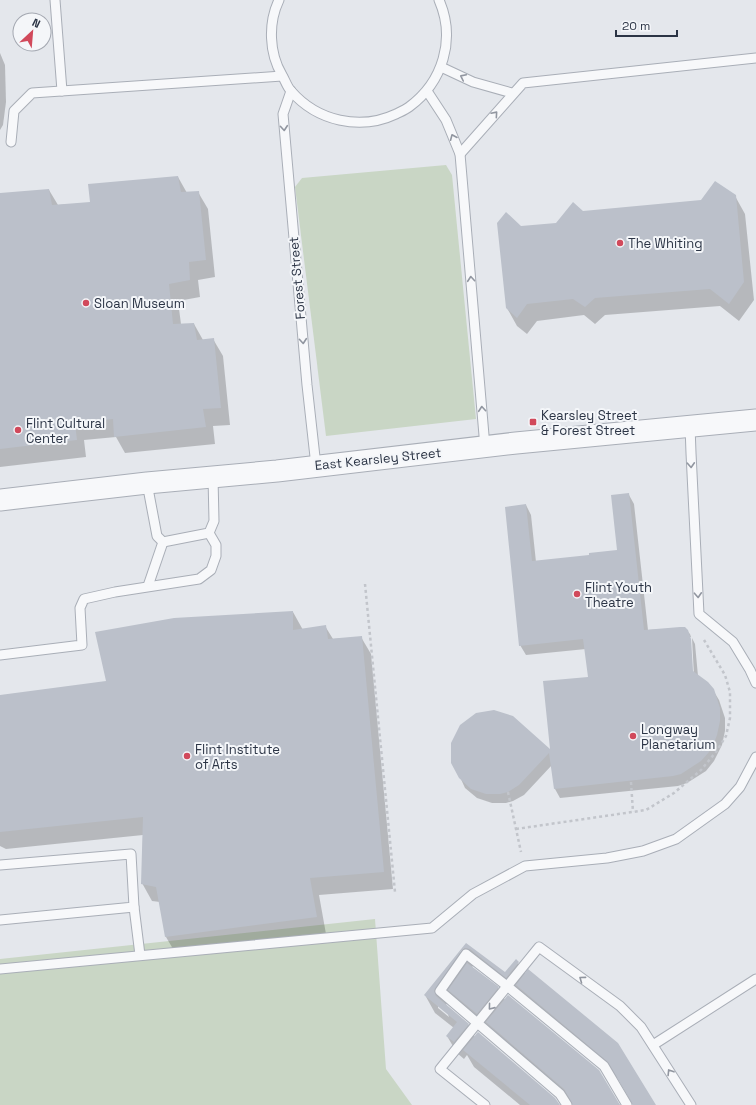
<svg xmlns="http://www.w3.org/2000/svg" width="756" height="1105" viewBox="0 0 756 1105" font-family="'Space Grotesk',sans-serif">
	<rect width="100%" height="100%" fill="#e4e7ec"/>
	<g fill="#c9d6c5">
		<polygon points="446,165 452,175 476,419 326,436 295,187 302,178"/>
		<polygon points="375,919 386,1069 412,1105 0,1105 0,959"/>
	</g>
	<g fill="#0003" fill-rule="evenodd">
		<polygon points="0,53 5,65 6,102 3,125 0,130"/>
		<polygon points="178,177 187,193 198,192 208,209 215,277 198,280 200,297 178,301 181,324 194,324 203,340 213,339 223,356 230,425 213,426 215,444 125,453 116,437 84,440 86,457 0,467 0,194 49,190 58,205 91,203"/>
		<polygon points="735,196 745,214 754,300 739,321 720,306 605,315 595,324 584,315 537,321 527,334 517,326 507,308 521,227 556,224 583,212 701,201"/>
		<polygon points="629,495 634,504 648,630 684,628 690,634 691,637 690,637 692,676 694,676 692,638 695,644 698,676 713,690 719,700 725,718 725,731 722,745 714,761 706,771 687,783 678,786 560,798 555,789 552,765 524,795 513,801 506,803 492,803 477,798 465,788 460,777 551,752 589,678 586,649 526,655 520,645 526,505 531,515 536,562 591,556 618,551"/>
		<polygon points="293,612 303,630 325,626 333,639 361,637 371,654 393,889 319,895 326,934 176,954 166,937 160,902 152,901 142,883 143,835 6,849 0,846 0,696 107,682"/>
		<path d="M466,945L505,974L518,963L526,975L655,1105H633L619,1079L527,1003L520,990L516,994L474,965L472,967L498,988L505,1000L620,1105H573L497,1040L490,1027L487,1031L459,1007L452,995L446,1005L468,1024L475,1037L559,1105H520L474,1067L467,1055L464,1059L457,1053L447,1036L454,1028L435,1013L425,995ZM438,1005L447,1012L449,1017L438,1008Z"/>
	</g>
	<g fill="#bbc0ca">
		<polygon points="178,176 181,192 199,191 206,260 189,262 190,280 169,284 173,324 194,323 197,340 214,338 221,408 203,409 206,427 114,437 113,419 75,423 77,440 0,449 0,193 49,189 52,205 90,202 88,184"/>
		<polygon points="715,181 736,195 744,282 729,304 710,289 595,298 585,307 573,299 527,304 517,318 506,308 497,223 506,212 521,226 556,223 573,202 583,211 701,200"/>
		<polygon points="629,493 644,630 680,627 685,627 688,630 691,639 693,671 708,682 714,689 720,708 720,721 717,735 714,743 709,752 701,761 681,774 673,776 554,789 549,753 519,785 508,792 500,794 486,794 471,789 459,778 451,763 451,743 460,725 476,713 494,710 513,716 550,749 543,681 588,677 583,639 519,646 505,507 526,504 532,561 589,555 589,553 617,550 611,495"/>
		<polygon points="293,611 293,630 326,625 328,639 362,636 384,872 310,878 317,917 165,937 156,887 141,884 143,817 0,832 0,695 106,681 95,632 174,618"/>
		<polygon points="466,943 505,972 516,959 519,962 506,978 470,949 464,948 461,951 434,991 436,996 469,1024 454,1042 446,1036 457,1022 424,995"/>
		<polygon points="467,963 499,987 477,1014 448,990"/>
		<polygon points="528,969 618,1043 656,1105 633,1105 608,1062 516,985"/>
		<polygon points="508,995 599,1070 620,1105 573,1105 564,1089 486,1022"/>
		<polygon points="478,1032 555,1098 560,1105 530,1105 463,1050"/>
	</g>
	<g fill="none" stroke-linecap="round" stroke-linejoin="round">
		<defs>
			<g id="service">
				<polyline points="55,0 62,91"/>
				<path d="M279,0C268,23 269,53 282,75C285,80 287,87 291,91C317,121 360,131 396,114C400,112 405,110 409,107C443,82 456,39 439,0"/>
				<polyline points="441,67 473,82 512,93"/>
				<polyline points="291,91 283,114 307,385 316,466"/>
				<polyline points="427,91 446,120 460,154 485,447"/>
				<polyline points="11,142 14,111 32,93 282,76"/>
				<polyline points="460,154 523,83 756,58"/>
				<polyline points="690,426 691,453 699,614 733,642 750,670 756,683"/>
				<polyline points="147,483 157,536 163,542 209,533 214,521 213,477"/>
				<polyline points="148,586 163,542"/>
				<polyline points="0,655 82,645 80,608 84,599 115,592 199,579 211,570 216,556 216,545 209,533"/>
				<polyline points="0,865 131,854 134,907 0,920"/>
				<polyline points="134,907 140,955"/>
				<polyline points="0,969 432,928 473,894 525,866 607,858 643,851 676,839 725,804 740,787 756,757"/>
				<polyline points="653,1045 756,979"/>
				<polyline points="485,1105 440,1069 539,947 620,1006 641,1027 691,1105"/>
				<polyline points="567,1105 560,1094 440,991 466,954 507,986 604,1066 627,1105"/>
			</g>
			<polyline id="tertiary" points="0,500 147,483 277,471 516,443 756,420"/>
		</defs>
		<use href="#service" stroke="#a9aeb7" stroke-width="11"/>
		<use href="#tertiary" stroke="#a9aeb7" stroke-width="23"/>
		<g stroke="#c2c5cb" stroke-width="2.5" stroke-dasharray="3 3" stroke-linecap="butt">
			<polyline points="365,584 395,892"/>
			<polyline points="631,782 633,812"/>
			<polyline points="508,792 521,852"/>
			<polyline points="516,829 646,810 674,793 701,770 716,752 726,736 730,718 730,692 725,675 704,640"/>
		</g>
		<use href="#service" stroke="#f7f8fa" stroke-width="9"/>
		<use href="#tertiary" stroke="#f7f8fa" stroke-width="21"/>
	</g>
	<defs><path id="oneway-chevron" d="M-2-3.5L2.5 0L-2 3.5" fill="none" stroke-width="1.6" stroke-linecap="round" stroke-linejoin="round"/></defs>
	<g stroke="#9196a0">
		<use href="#oneway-chevron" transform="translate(463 77) rotate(-154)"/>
		<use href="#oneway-chevron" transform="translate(495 114) rotate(-49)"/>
		<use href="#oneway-chevron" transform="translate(284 128) rotate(85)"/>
		<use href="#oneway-chevron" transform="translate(453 137) rotate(-113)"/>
		<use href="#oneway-chevron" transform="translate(471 279) rotate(-95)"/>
		<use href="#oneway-chevron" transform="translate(303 341) rotate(85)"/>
		<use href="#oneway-chevron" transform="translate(482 409) rotate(-95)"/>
		<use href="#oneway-chevron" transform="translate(691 465) rotate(87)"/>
		<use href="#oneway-chevron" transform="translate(698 595) rotate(87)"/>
		<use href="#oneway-chevron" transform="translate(582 979) rotate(-144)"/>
		<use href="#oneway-chevron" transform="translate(491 1007) rotate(129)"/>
		<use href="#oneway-chevron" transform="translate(670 1072) rotate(-122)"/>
	</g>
	<g fill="#d1495b" stroke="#f4f6f9" stroke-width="1.5">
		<circle cx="620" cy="243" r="4"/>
		<circle cx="86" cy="303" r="4"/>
		<rect x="529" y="418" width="8" height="8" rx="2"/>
		<circle cx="18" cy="430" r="4"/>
		<circle cx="577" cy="594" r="4"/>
		<circle cx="633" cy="736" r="4"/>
		<circle cx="187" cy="756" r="4"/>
	</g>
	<g text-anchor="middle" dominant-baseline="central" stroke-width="4" stroke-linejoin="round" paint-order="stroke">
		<g font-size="13" fill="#2b3445" stroke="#f4f6f9" text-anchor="start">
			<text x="628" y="243">The Whiting</text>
			<text x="94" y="303">Sloan Museum</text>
			<text x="541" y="415">Kearsley Street<tspan x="541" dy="15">&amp; Forest Street</tspan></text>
			<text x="26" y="423">Flint Cultural<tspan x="26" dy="15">Center</tspan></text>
			<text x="585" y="587">Flint Youth<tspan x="585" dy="15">Theatre</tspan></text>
			<text x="641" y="729">Longway<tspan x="641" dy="15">Planetarium</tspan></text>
			<text x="195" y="749">Flint Institute<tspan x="195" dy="15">of Arts</tspan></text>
		</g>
		<g font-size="13" fill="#2b3445" stroke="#f4f6f9">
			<text transform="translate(297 278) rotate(-95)">Forest Street</text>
			<text transform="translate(378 459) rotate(-6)">East Kearsley Street</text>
		</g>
	</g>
	<g transform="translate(32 32) rotate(26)"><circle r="19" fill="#f4f6f9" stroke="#a4a8b1"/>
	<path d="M0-3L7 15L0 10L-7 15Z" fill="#d1495b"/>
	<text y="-6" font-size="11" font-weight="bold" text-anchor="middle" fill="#2b3445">N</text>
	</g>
	<path d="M616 30v6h61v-6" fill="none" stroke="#2b3445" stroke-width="2"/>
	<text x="622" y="30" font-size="12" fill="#2b3445" stroke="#f4f6f9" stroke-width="3" paint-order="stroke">20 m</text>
</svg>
